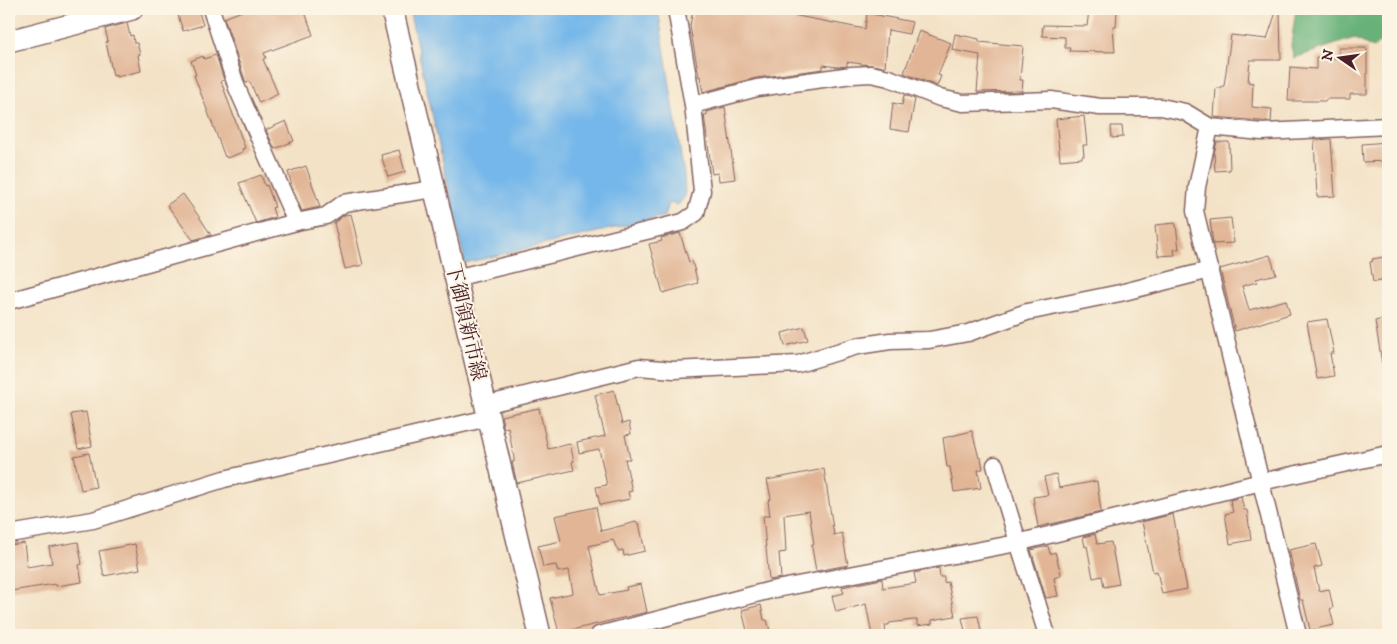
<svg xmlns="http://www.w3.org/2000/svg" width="1397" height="644" viewBox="0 0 1397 644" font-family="'IM FELL DW Pica','Noto Serif JP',serif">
	<rect width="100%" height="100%" fill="#fcf5e5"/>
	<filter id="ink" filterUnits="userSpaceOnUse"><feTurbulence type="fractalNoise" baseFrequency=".02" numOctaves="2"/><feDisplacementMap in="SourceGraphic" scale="10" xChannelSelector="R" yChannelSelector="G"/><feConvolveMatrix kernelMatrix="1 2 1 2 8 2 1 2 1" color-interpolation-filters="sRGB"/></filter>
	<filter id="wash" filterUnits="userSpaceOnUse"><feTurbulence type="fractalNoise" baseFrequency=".0096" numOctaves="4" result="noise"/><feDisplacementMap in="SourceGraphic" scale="20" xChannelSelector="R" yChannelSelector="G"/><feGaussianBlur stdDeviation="1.12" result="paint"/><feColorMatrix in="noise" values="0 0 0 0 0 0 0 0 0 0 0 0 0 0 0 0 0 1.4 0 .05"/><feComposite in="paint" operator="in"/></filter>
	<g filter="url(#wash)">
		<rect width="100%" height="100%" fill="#f3e2c6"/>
		<polygon fill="#68b27a" stroke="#596852" points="1296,9 1388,9 1388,35 1373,48 1354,38 1294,58 1291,46"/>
		<polygon fill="#75b7ea" stroke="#606b8a" points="409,9 658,9 684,175 685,196 678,205 669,203 665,216 465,263"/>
		<g id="blocks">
			<g fill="#e1b595">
				<polygon points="176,9 198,9 203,25 183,31"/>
				<polygon points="247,9 304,9 313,35 264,53 266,58 263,59 278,94 259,103 250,82 246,83 224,18"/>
				<polygon points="693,9 769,9 780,15 782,13 865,29 867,13 912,22 909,34 888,30 885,67 847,62 847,66 838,67 823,65 823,69 756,78 703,92 700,76 699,77 690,26"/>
				<polygon points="1277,9 1280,9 1281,60 1250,60 1248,82 1253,83 1252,107 1272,109 1271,122 1214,117 1216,88 1221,88 1222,86 1224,86 1231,35 1267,39"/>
				<polygon points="1089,10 1117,11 1116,27 1113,27 1115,52 1069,51 1070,48 1065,48 1065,37 1042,36 1043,25 1087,26"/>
				<polygon points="127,23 130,36 133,35 134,43 137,43 140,54 138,55 141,71 116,77 116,75 113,76 106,42 108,41 105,29"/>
				<polygon points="919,31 951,43 938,75 941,76 937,86 904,73"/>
				<polygon points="955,34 979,39 979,42 1023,46 1020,80 1023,80 1022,91 977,92 980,55 952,50"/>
				<polygon points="1339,48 1367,48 1367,94 1350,94 1350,99 1326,99 1326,101 1288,101 1290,67 1316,69 1316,57 1339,58"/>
				<polygon points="216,55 224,80 221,81 245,148 242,149 243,152 227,158 226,156 225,157 198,86 194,75 196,75 191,61 203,56 204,59"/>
				<polygon points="904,95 915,99 909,132 890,129 893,103 902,105"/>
				<polygon points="725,107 735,179 719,181 718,173 712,174 704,115 707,115 707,112"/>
				<polygon points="1084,116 1087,145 1083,145 1084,156 1082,156 1082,158 1060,160 1056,119"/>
				<polygon points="286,121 294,141 275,149 266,130"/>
				<polygon points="1111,126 1122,126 1123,137 1112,138"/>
				<polygon points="1331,139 1335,196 1317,197 1314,140"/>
				<polygon points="1217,142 1229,142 1230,170 1215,171 1214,153"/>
				<polygon points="1388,142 1388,161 1363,162 1362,144"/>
				<polygon points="399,150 405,172 388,177 381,155"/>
				<polygon points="306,166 320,207 302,211 294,192 288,172"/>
				<polygon points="261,175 265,186 267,185 275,207 272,208 275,217 256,223 239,183"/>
				<polygon points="183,194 202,221 211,235 193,240 167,205"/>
				<polygon points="351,214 363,265 345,269 334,223 344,215"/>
				<polygon points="1231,218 1234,243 1213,244 1210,220"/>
				<polygon points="1175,223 1176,225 1179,249 1174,249 1175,255 1158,256 1155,225"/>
				<polygon points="680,233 689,262 692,261 698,283 663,293 649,244 662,241 661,238"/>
				<polygon points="1270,255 1276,274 1256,279 1257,282 1242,286 1249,310 1286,300 1290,314 1235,331 1220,269"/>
				<polygon points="1384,257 1388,273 1388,280 1373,282 1370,262 1373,261 1372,259"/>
				<polygon points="1388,318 1388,362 1382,363 1375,321"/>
				<polygon points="1327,319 1334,353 1330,353 1334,376 1317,379 1307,322"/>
				<polygon points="804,327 808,340 785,346 782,333"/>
				<polygon points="614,390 622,424 629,422 631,434 625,435 630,459 625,459 632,491 628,492 630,499 600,505 596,487 607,485 599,449 579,453 577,442 605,436 595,395"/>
				<polygon points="539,408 548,449 570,444 574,461 572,462 574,470 517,483 512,462 514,462 514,458 508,427 504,428 501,416"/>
				<polygon points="86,412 92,446 78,449 71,414"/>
				<polygon points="972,431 979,458 981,458 983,469 978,470 981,488 954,492 950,467 947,467 943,438"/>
				<polygon points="89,453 96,487 81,490 74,456"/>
				<polygon points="824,469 834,535 842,533 848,565 816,571 812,548 812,544 814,544 809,511 784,515 786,552 779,553 781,578 769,580 763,516 770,516 768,501 771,498 767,480"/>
				<polygon points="1056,474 1059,488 1097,481 1101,512 1038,527 1033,497 1048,495 1044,477"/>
				<polygon points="1241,497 1244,510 1247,510 1251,540 1230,544 1225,514 1233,512 1230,500"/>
				<polygon points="596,507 601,531 636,522 637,524 639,523 645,551 624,556 623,550 618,551 613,540 589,546 600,595 627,590 626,587 641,584 647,612 559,633 550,598 573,593 569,570 558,572 556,565 543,567 538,546 561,541 555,516"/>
				<polygon points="1173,514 1187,589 1162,594 1157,571 1153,572 1142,522"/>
				<polygon points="1095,534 1097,544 1111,542 1119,584 1104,587 1102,576 1093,578 1087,546 1085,547 1083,537"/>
				<polygon points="78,542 82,564 79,565 82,582 56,586 55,584 11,591 9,576 9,545 24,543 27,567 52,563 49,547"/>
				<polygon points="135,544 140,569 104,576 99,551"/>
				<polygon points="1316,544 1322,566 1314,568 1319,591 1329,589 1333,608 1330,609 1334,625 1310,630 1303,600 1300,600 1289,550"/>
				<polygon points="1048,546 1050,554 1055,552 1061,574 1060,576 1054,578 1058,596 1046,598 1031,550"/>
				<polygon points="939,568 940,577 944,577 944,583 948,582 955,616 932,620 932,624 917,626 917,620 913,620 889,623 889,625 885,625 886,635 872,635 866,604 836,612 832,596 844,593 842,587 882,579 883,588 916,583 914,573"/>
				<polygon points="761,605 764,620 767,620 771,635 748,635 742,610"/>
				<polygon points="978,616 982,635 966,635 962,618"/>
			</g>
		</g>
	</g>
	<g filter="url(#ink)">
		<use href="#blocks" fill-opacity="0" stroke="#856361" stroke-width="1"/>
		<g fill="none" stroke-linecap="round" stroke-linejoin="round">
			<defs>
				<g id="minor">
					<polyline points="211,9 237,88 296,222"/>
					<polyline points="693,105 757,88 852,75 871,74 889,78 940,98 963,103 1051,100 1100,107 1161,107 1185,112 1210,127 1262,132 1388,126"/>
					<polyline points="1210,127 1197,187 1195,211 1298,635"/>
					<polyline points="455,278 683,222 696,213 702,191 693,105 676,9"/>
					<polyline points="9,301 296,222 326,216 344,203 434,189"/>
					<polyline points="485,405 639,367 674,370 798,364 857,346 890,341 929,340 968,333 1027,312 1120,293 1210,270"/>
					<path d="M995,465C1011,522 1030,578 1047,635"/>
					<polyline points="9,534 93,520 224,479 488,418"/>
					<polyline points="599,635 771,590 1017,543 1261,482 1388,454"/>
				</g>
				<g id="major">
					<polyline points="392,9 540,635"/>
					<polyline points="9,41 132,9"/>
				</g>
			</defs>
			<use href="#minor" stroke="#856361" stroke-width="19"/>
			<use href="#major" stroke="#856361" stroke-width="24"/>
			<use href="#minor" stroke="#fff" stroke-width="16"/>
			<use href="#major" stroke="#fff" stroke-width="21"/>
		</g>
	</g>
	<g text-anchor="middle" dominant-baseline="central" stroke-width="4" stroke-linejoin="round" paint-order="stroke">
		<g font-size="20" fill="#4a1f2b" stroke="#fcf5e5">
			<text transform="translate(465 322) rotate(77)">下御領新市線</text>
		</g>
	</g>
	<rect width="1397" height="644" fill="none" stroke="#fcf5e5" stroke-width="30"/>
	<g transform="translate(1340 58) rotate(283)" stroke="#fcf5e5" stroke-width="4" paint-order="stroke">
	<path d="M0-4L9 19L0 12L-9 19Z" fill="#4a1f2b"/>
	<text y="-8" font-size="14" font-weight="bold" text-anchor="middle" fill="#4a1f2b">N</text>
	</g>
</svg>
